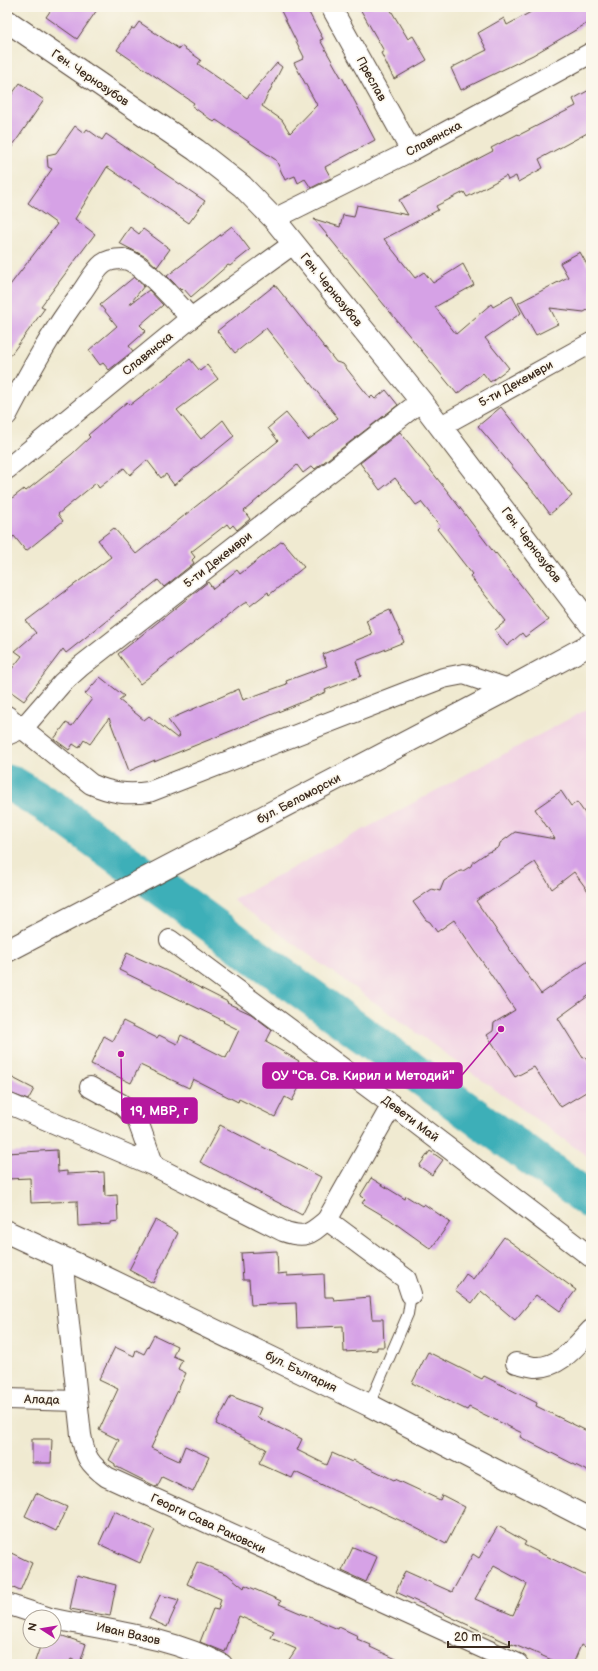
<svg xmlns="http://www.w3.org/2000/svg" width="598" height="1671" viewBox="0 0 598 1671" font-family="'Balsamiq Sans',sans-serif">
	<rect width="100%" height="100%" fill="#fbf7ec"/>
	<filter id="ink" filterUnits="userSpaceOnUse"><feTurbulence type="fractalNoise" baseFrequency=".025" numOctaves="2"/><feDisplacementMap in="SourceGraphic" scale="8" xChannelSelector="R" yChannelSelector="G"/><feConvolveMatrix kernelMatrix="1 2 1 2 8 2 1 2 1" color-interpolation-filters="sRGB"/></filter>
	<filter id="wash" filterUnits="userSpaceOnUse"><feTurbulence type="fractalNoise" baseFrequency=".012" numOctaves="4" result="noise"/><feDisplacementMap in="SourceGraphic" scale="16" xChannelSelector="R" yChannelSelector="G"/><feGaussianBlur stdDeviation="0.9" result="paint"/><feColorMatrix in="noise" values="0 0 0 0 0 0 0 0 0 0 0 0 0 0 0 0 0 1.4 0 .05"/><feComposite in="paint" operator="in"/></filter>
	<g filter="url(#wash)">
		<rect width="100%" height="100%" fill="#f0ead1"/>
		<polygon fill="#f1d0e3" points="591,707 591,1159 233,900"/>
		<g fill="none" stroke-linecap="round" stroke-linejoin="round">
			<polyline stroke="#3eafb8" stroke-width="37" points="7,783 14,785 52,808 591,1201"/>
		</g>
		<g id="blocks">
			<g fill="#d6a2e6" fill-rule="evenodd">
				<polygon points="53,7 99,7 77,39 46,17"/>
				<polygon points="279,7 306,7 323,39 320,40 341,77 342,77 375,140 325,167 331,178 311,188 305,179 298,183 295,176 285,180 276,160 216,120 214,122 192,106 194,103 117,50 132,28 134,29 139,22 179,49 181,46 201,60 198,64 247,98 277,63 282,67 262,106 282,120 290,133 317,105 294,63 303,59 304,57"/>
				<polygon points="359,7 389,7 408,39 413,36 427,60 394,79 381,53 384,51"/>
				<polygon points="540,7 591,7 591,21 533,55 461,90 451,68 487,50 478,33 504,18 507,25"/>
				<polygon points="20,83 44,100 7,154 7,101"/>
				<polygon points="591,89 591,131 539,159 543,168 518,182 516,176 508,180 506,176 467,197 464,192 436,206 438,210 384,239 415,278 424,272 433,283 463,264 474,285 435,307 456,334 491,304 493,307 512,296 521,313 485,338 509,368 490,382 483,373 457,394 314,219 340,227 343,215 354,217 357,205 408,215 399,200 493,151 491,148 518,134 519,135 576,106 573,99"/>
				<polygon points="75,126 84,133 87,129 102,140 106,134 205,201 189,223 107,167 75,219 95,234 41,306 45,308 7,360 7,289 57,224 28,203 52,169 48,167 47,155 56,153"/>
				<polygon points="232,226 250,250 230,266 228,265 191,297 183,288 181,290 167,276"/>
				<polygon points="130,227 139,234 143,229 170,249 157,267 146,257 119,243"/>
				<polygon points="580,252 591,272 591,308 584,312 550,308 558,324 536,335 518,303 568,277 560,263"/>
				<polygon points="134,277 144,286 129,305 149,290 163,305 140,325 146,331 129,346 133,351 109,370 103,363 100,365 89,350 117,326 100,305"/>
				<polygon points="275,285 336,362 343,364 370,398 372,396 375,399 386,390 398,405 315,469 312,466 303,473 297,465 244,511 250,519 237,530 233,525 230,528 227,524 191,552 195,557 192,560 194,563 164,587 158,580 66,653 63,649 24,701 7,689 7,675 22,656 15,651 36,633 26,621 111,557 98,540 114,528 136,554 278,441 268,428 286,413 308,440 338,418 266,328 235,353 217,331"/>
				<polygon points="190,359 200,371 207,365 218,379 177,410 201,439 223,420 234,436 174,485 166,474 161,478 147,460 130,475 124,468 99,488 96,483 58,514 63,521 26,551 14,536 7,542 7,502 24,489 26,491 72,454 90,437 88,435 127,402 130,405"/>
				<polygon points="501,407 572,496 550,514 536,495 478,426"/>
				<polygon points="400,432 448,492 495,554 496,553 548,620 525,637 522,633 507,646 495,630 506,621 470,576 472,574 437,529 440,526 421,502 416,505 395,478 380,490 360,463"/>
				<polygon points="282,541 304,567 269,595 268,592 250,606 247,602 243,604 140,684 118,654 208,582 213,589 237,570 240,574"/>
				<polygon points="390,610 404,642 356,661 361,676 325,690 326,692 278,712 154,762 155,760 129,771 109,718 90,744 84,740 79,748 73,744 69,750 54,739 66,723 72,726 92,699 85,694 100,677 124,696 119,700 144,720 149,716 177,738 180,736 168,720 239,689 243,700 287,684 286,681 327,666 323,654 372,634 366,620"/>
				<polygon points="561,791 571,806 577,802 591,822 591,895 574,872 552,889 535,862 476,901 541,994 591,959 591,994 558,1018 583,1058 585,1057 591,1067 591,1089 561,1107 534,1067 515,1077 487,1035 493,1031 494,1023 515,1010 454,920 437,932 430,922 426,920 413,902 432,889 440,891 444,881 460,871 463,871 471,866 472,863 488,852 492,851 499,847 500,843 515,832 555,839 535,809"/>
				<polygon points="127,953 165,970 228,1002 227,1003 251,1014 272,1030 266,1042 299,1061 295,1068 306,1074 292,1101 285,1097 275,1117 239,1099 238,1102 193,1079 189,1088 140,1065 131,1083 91,1064 104,1036 113,1041 123,1021 157,1038 159,1035 177,1044 181,1035 226,1058 239,1030 223,1022 224,1021 119,970"/>
				<polygon points="7,1075 34,1089 28,1100 7,1092"/>
				<polygon points="220,1125 321,1177 302,1215 200,1162"/>
				<polygon points="57,1150 58,1172 67,1171 67,1174 104,1172 105,1196 117,1195 118,1221 111,1222 111,1224 78,1226 77,1201 31,1203 30,1178 7,1179 7,1153"/>
				<polygon points="430,1151 443,1160 432,1175 419,1166"/>
				<polygon points="371,1178 405,1199 406,1196 422,1206 424,1204 450,1222 431,1249 389,1219 362,1203 365,1199 360,1196"/>
				<polygon points="155,1220 178,1233 153,1283 129,1270"/>
				<polygon points="504,1237 576,1290 560,1311 542,1298 541,1299 536,1295 515,1320 481,1291 472,1303 455,1290 466,1274 473,1279"/>
				<polygon points="277,1251 278,1274 287,1273 287,1276 324,1274 325,1297 333,1297 334,1300 370,1297 372,1319 383,1319 384,1347 377,1347 377,1350 344,1352 343,1326 297,1328 296,1303 251,1305 249,1280 243,1280 241,1253"/>
				<polygon points="154,1335 177,1346 173,1356 182,1360 178,1369 186,1373 151,1448 179,1461 185,1446 209,1457 193,1492 162,1477 157,1487 115,1466 115,1464 109,1460 119,1440 99,1430 118,1389 99,1380 115,1347 134,1356 136,1350 144,1354"/>
				<polygon points="428,1352 482,1379 484,1376 537,1403 536,1406 591,1433 591,1473 520,1437 522,1433 469,1407 467,1410 412,1383"/>
				<polygon points="231,1396 261,1408 257,1417 302,1439 297,1450 327,1465 332,1453 352,1462 353,1460 394,1480 395,1479 440,1500 442,1495 465,1507 446,1544 412,1526 369,1506 369,1507 295,1472 292,1478 259,1463 266,1449 216,1424"/>
				<polygon points="32,1439 52,1439 51,1463 32,1463"/>
				<polygon points="36,1493 67,1507 56,1531 25,1516"/>
				<polygon points="114,1511 155,1530 140,1563 99,1544"/>
				<path d="M498,1526L526,1542L524,1545L591,1578V1649L581,1645L573,1664H561L529,1650V1651L512,1644V1645L396,1592L405,1571L452,1592L473,1554L479,1558ZM494,1566L527,1584L513,1615L475,1599Z"/>
				<polygon points="353,1547 377,1557 366,1582 342,1571"/>
				<polygon points="7,1551 32,1563 20,1591 7,1585"/>
				<polygon points="197,1562 227,1574 244,1588 245,1585 281,1601 279,1604 338,1629 339,1627 358,1636 357,1639 371,1645 370,1647 407,1664 286,1664 296,1649 271,1638 274,1631 239,1616 225,1652 200,1642 213,1609 218,1610 221,1599 187,1584"/>
				<polygon points="77,1575 116,1585 110,1616 70,1609"/>
				<polygon points="160,1595 179,1600 167,1627 149,1619"/>
				<polygon points="54,1633 86,1644 80,1663 71,1659 69,1664 34,1664 42,1641 54,1641"/>
			</g>
		</g>
	</g>
	<g filter="url(#ink)">
		<use href="#blocks" fill-opacity="0" stroke="#564739" stroke-width="1"/>
		<g fill="none" stroke-linecap="round" stroke-linejoin="round">
			<defs>
				<polyline id="service" points="369,1405 408,1314 411,1294"/>
				<g id="minor">
					<polyline points="331,7 411,151"/>
					<polyline points="274,219 411,151 591,53"/>
					<path d="M7,415C29,373 52,331 81,293C88,284 94,271 103,264C108,260 117,259 123,259C141,260 178,305 191,318"/>
					<polyline points="441,426 591,343"/>
					<polyline points="7,469 191,318 293,244"/>
					<path d="M7,716L91,784C111,793 127,795 149,792L443,678L464,674L508,689"/>
					<polyline points="7,735 23,728 62,683 81,666 421,401"/>
					<polyline points="170,940 392,1105 591,1257"/>
					<polyline points="90,1087 121,1104 137,1119 154,1166"/>
					<path d="M7,1103L154,1166L283,1231C306,1239 310,1234 327,1220L392,1105"/>
					<polyline points="327,1220 406,1279 411,1294"/>
					<path d="M62,1258L81,1435C85,1457 89,1464 107,1477L518,1664"/>
					<path d="M516,1363C522,1364 528,1366 534,1367C559,1369 576,1346 591,1330"/>
					<polyline points="7,1399 77,1401"/>
					<polyline points="7,1604 47,1617"/>
					<path d="M54,1619C111,1631 170,1637 222,1664"/>
				</g>
				<polyline id="tertiary" points="7,21 196,150 242,186 274,219 421,401 591,625"/>
				<polyline id="secondary" points="7,1232 100,1275 369,1405 591,1520"/>
				<polyline id="primary" points="7,951 508,689 591,644"/>
			</defs>
			<use href="#service" stroke="#564739" stroke-width="12"/>
			<use href="#minor" stroke="#564739" stroke-width="22"/>
			<use href="#tertiary" stroke="#564739" stroke-width="24"/>
			<use href="#secondary" stroke="#564739" stroke-width="24"/>
			<use href="#primary" stroke="#564739" stroke-width="24"/>
			<use href="#service" stroke="#fff" stroke-width="10"/>
			<use href="#minor" stroke="#fff" stroke-width="20"/>
			<use href="#tertiary" stroke="#fff" stroke-width="22"/>
			<use href="#secondary" stroke="#fff" stroke-width="22"/>
			<use href="#primary" stroke="#fff" stroke-width="22"/>
		</g>
	</g>
	<g text-anchor="middle" dominant-baseline="central" stroke-width="3.5" stroke-linejoin="round" paint-order="stroke">
		<g font-size="12" fill="#3b2a1e" stroke="#fbf7ec">
			<text transform="translate(90 78) rotate(34)">Ген. Чернозубов</text>
			<text transform="translate(371 79) rotate(61)">Преслав</text>
			<text transform="translate(434 139) rotate(-28)">Славянска</text>
			<text transform="translate(331 290) rotate(51)">Ген. Чернозубов</text>
			<text transform="translate(148 354) rotate(-39)">Славянска</text>
			<text transform="translate(516 384) rotate(-29)">5-ти Декември</text>
			<text transform="translate(531 545) rotate(53)">Ген. Чернозубов</text>
			<text transform="translate(218 560) rotate(-38)">5-ти Декември</text>
			<text transform="translate(299 799) rotate(-28)">бул. Беломорски</text>
			<text transform="translate(410 1119) rotate(37)">Девети Май</text>
			<text transform="translate(301 1372) rotate(26)">бул. България</text>
			<text transform="translate(42 1400) rotate(2)">Алада</text>
			<text transform="translate(208 1524) rotate(25)">Георги Сава Раковски</text>
			<text transform="translate(128 1634) rotate(13)">Иван Вазов</text>
		</g>
	</g>
	<path fill="none" stroke="#b5179e" stroke-width="1.5" d="M501 1029L462 1075M121 1054L122 1111"/>
	<g fill="#b5179e" stroke="#fbf7ec" stroke-width="1.5">
		<circle cx="501" cy="1029" r="4"/>
		<circle cx="121" cy="1054" r="4"/>
	</g>
	<g fill="#b5179e" stroke="#b5179e" stroke-width="1.5">
		<rect x="263" y="1063" width="199" height="25" rx="4"/>
		<rect x="122" y="1098" width="75" height="25" rx="4"/>
	</g>
	<g font-size="13" text-anchor="middle" font-weight="bold" fill="#fff">
		<text x="363" y="1080">ОУ "Св. Св. Кирил и Методий"</text>
		<text x="159" y="1115">19, МВР, г</text>
	</g>
	<rect width="598" height="1671" fill="none" stroke="#fbf7ec" stroke-width="24"/>
	<g transform="translate(42 1629) rotate(282)"><circle r="19" fill="#fbf7ec" stroke="#aea59a"/>
	<path d="M0-3L7 15L0 10L-7 15Z" fill="#b5179e"/>
	<text y="-6" font-size="11" font-weight="bold" text-anchor="middle" fill="#3b2a1e">N</text>
	</g>
	<path d="M448 1641v6h61v-6" fill="none" stroke="#3b2a1e" stroke-width="2"/>
	<text x="454" y="1641" font-size="12" fill="#3b2a1e" stroke="#fbf7ec" stroke-width="3" paint-order="stroke">20 m</text>
</svg>
